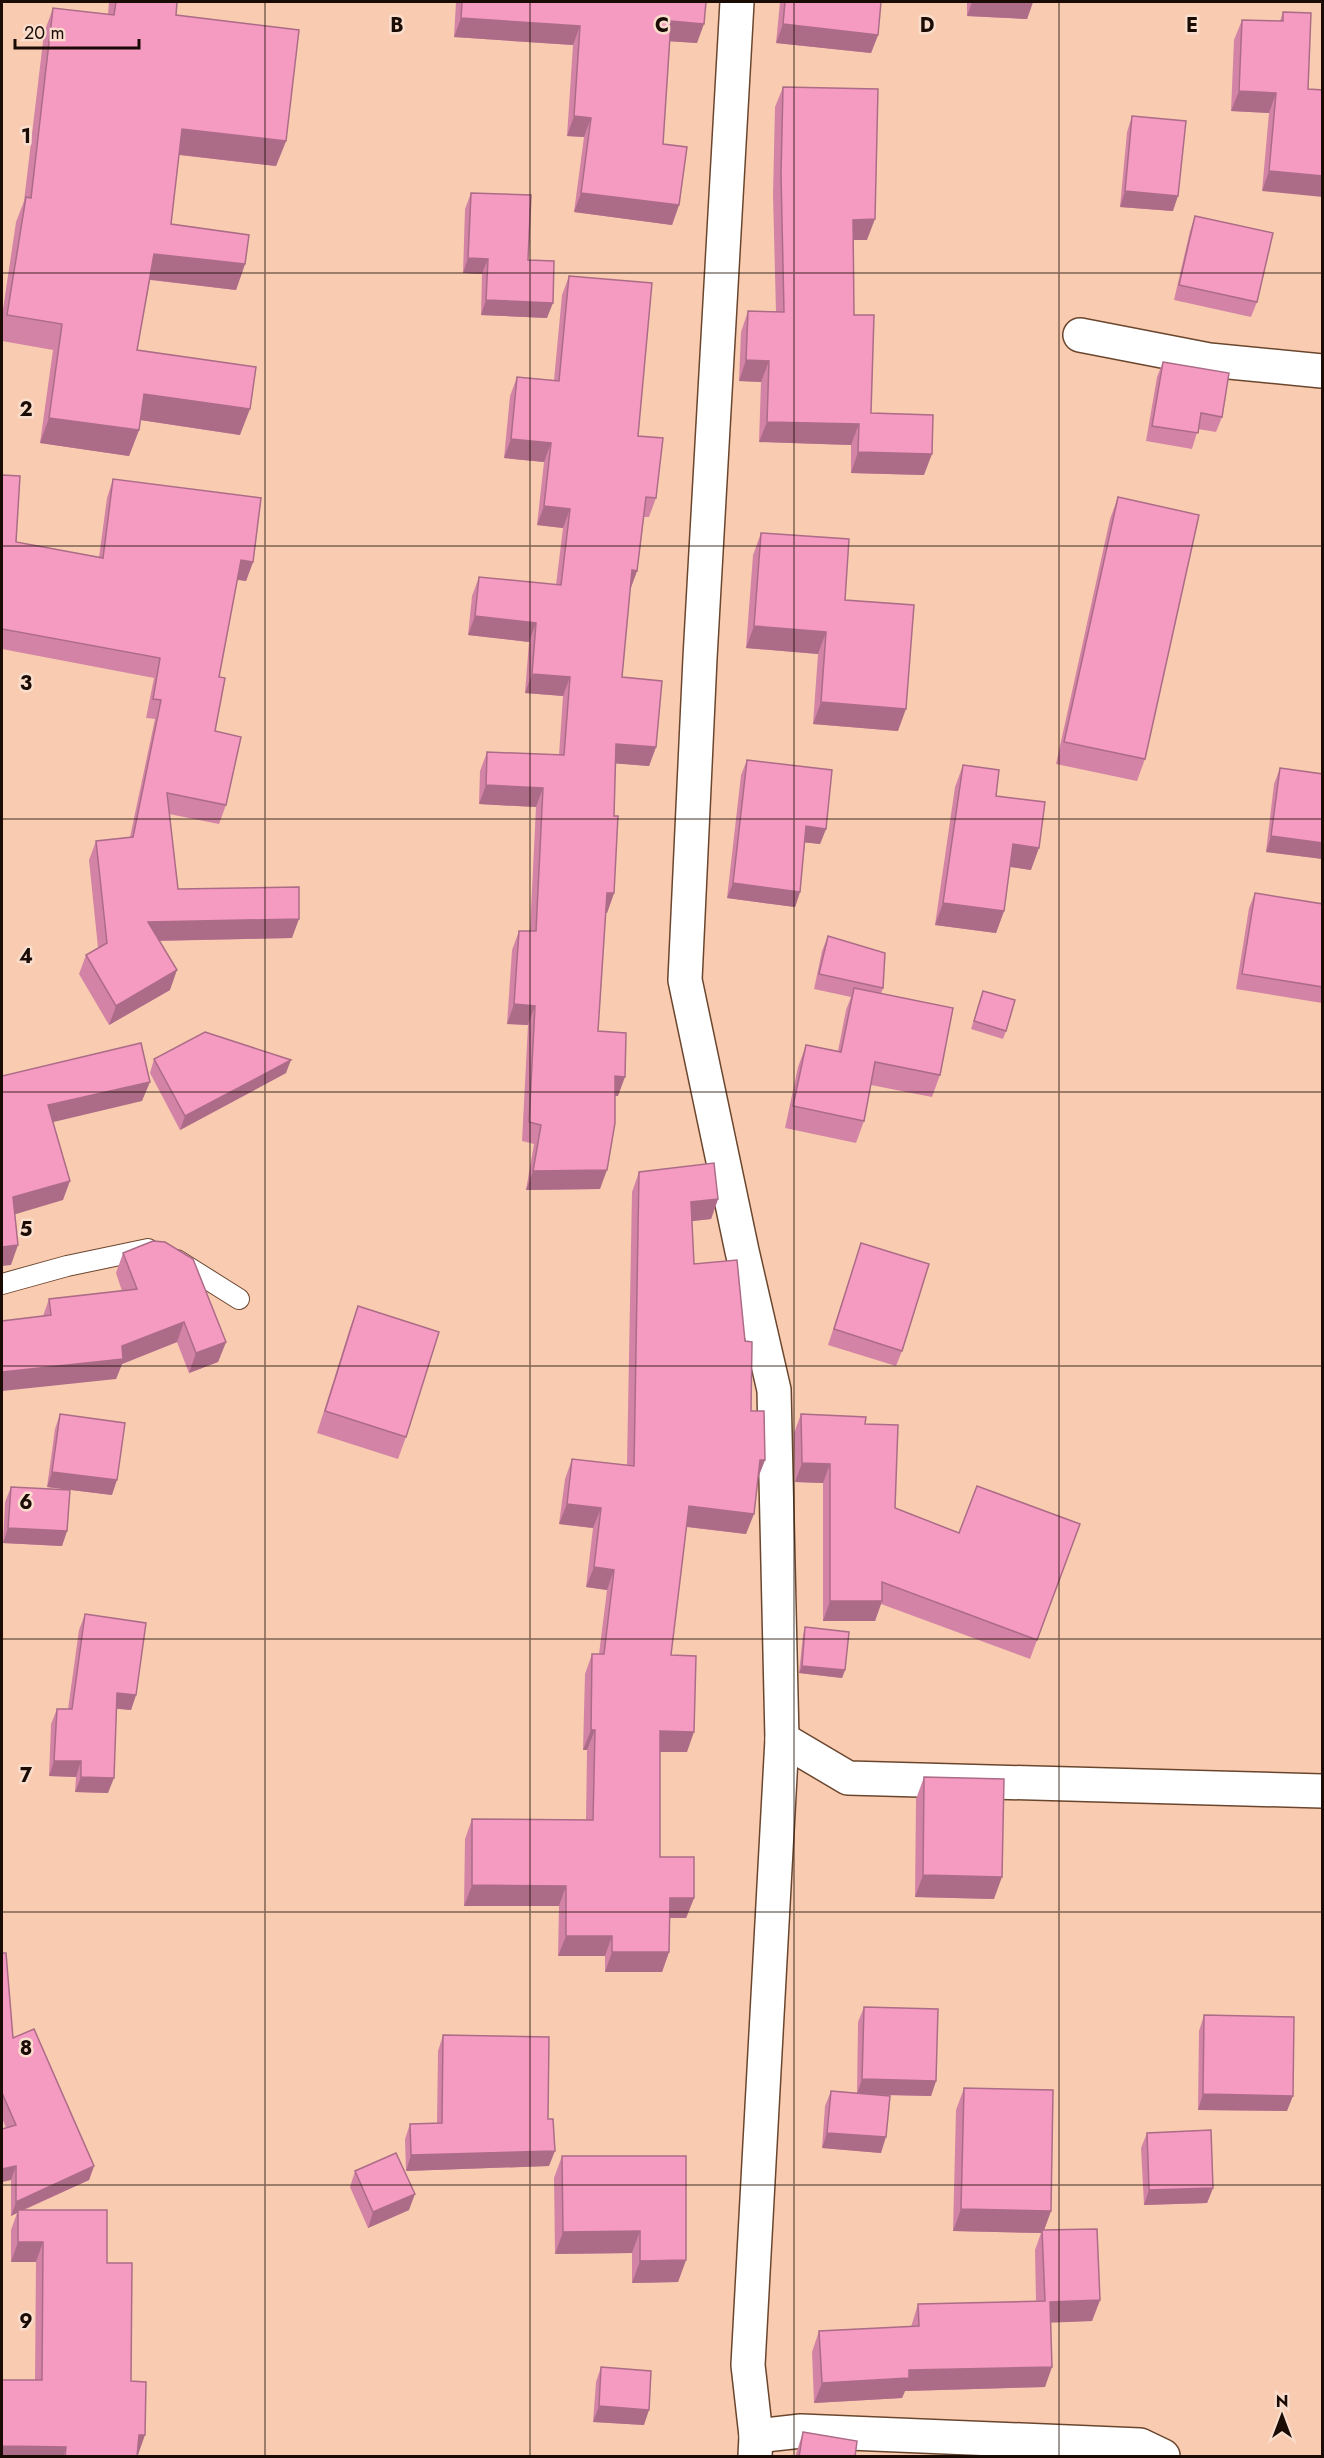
<svg xmlns="http://www.w3.org/2000/svg" width="1324" height="2458" viewBox="0 0 1324 2458" font-family="Jost,sans-serif">
	<rect width="100%" height="100%" fill="#f9ccb1"/>
	<g fill="none" stroke-linecap="round" stroke-linejoin="round">
		<defs>
			<g id="service">
				<polyline points="177,1260 239,1299"/>
				<polyline points="2,1284 67,1266 148,1249"/>
			</g>
			<g id="minor">
				<polyline points="737,2 700,658 685,980 742,1251 774,1390 782,1739 748,2365 756,2436 755,2456"/>
				<polyline points="1080,335 1209,360 1322,371"/>
				<polyline points="782,1739 848,1778 1322,1791"/>
				<polyline points="756,2436 801,2431 1140,2445 1163,2456"/>
			</g>
		</defs>
		<use href="#service" stroke="#6b462e" stroke-width="22"/>
		<use href="#minor" stroke="#6b462e" stroke-width="36"/>
		<use href="#service" stroke="#fff" stroke-width="20"/>
		<use href="#minor" stroke="#fff" stroke-width="33"/>
	</g>
	<g fill="#d384a6">
		<polygon points="109,2 177,2 176,15 286,141 276,166 179,155 171,224 245,264 236,290 150,280 137,350 240,435 140,420 139,430 129,456 40,443 53,350 2,341 2,316 16,222 24,201 44,33 53,8 108,14"/>
		<polygon points="456,2 706,2 697,43 670,41 663,144 679,205 672,225 574,212 584,137 567,136 573,45 454,37"/>
		<polygon points="780,2 881,2 878,35 871,53 776,43"/>
		<polygon points="967,2 1033,2 1027,19 967,16"/>
		<polygon points="1283,12 1308,89 1262,191 1269,113 1231,111 1234,40 1242,20 1280,21"/>
		<polygon points="783,87 867,240 853,240 854,315 871,413 924,475 851,473 851,445 759,442 761,382 739,381 741,332 748,311 776,312 773,194 775,107"/>
		<polygon points="1132,116 1173,211 1120,207 1127,132"/>
		<polygon points="471,193 528,260 547,318 481,315 482,274 463,273 465,209"/>
		<polygon points="1195,216 1257,302 1251,317 1174,300 1190,231"/>
		<polygon points="569,276 638,436 656,498 649,517 644,517 637,571 630,590 622,677 656,747 649,766 615,763 614,816 614,893 607,913 606,912 598,1031 618,1096 615,1096 600,1189 526,1190 534,1144 522,1141 528,1025 507,1024 512,950 519,931 530,931 536,807 479,804 480,771 487,752 559,755 563,696 525,693 529,642 468,635 472,596 479,577 556,585 563,528 537,525 544,462 504,458 510,396 517,377 554,380 562,295"/>
		<polygon points="1163,362 1222,417 1216,432 1198,429 1192,449 1146,441 1157,377"/>
		<polygon points="2,475 16,542 99,557 107,498 113,479 253,562 246,581 237,580 219,677 215,731 226,805 219,824 169,814 178,889 292,938 159,941 170,990 109,1025 79,974 86,955 98,948 89,860 96,841 130,837 155,719 146,718 154,678 2,649"/>
		<polygon points="1118,497 1145,759 1137,781 1056,764 1110,519"/>
		<polygon points="761,533 845,600 898,731 813,724 818,654 746,648 753,555"/>
		<polygon points="747,760 826,829 820,844 805,842 800,892 795,907 727,898 741,775"/>
		<polygon points="963,765 996,796 1031,870 1010,867 1004,911 996,933 935,925 955,787"/>
		<polygon points="1280,768 1323,774 1323,859 1266,852 1274,784"/>
		<polygon points="1255,893 1323,904 1322,1003 1236,989 1249,908"/>
		<polygon points="828,936 883,988 881,994 940,1075 932,1097 871,1085 864,1121 856,1143 785,1128 798,1067 806,1045 838,1051 846,1010 851,997 814,989 822,951"/>
		<polygon points="983,991 1006,1031 1003,1039 971,1029"/>
		<polygon points="154,1059 286,1073 180,1130 150,1073"/>
		<polygon points="639,1172 718,1199 711,1219 692,1221 694,1264 751,1411 765,1460 758,1478 746,1534 686,1527 671,1655 687,1752 660,1752 660,1857 694,1898 686,1918 670,1918 669,1952 662,1972 605,1972 605,1956 558,1956 559,1906 464,1906 465,1839 472,1819 586,1820 587,1750 583,1750 585,1674 592,1654 599,1654 607,1590 586,1587 593,1528 559,1524 565,1479 572,1459 627,1465 632,1192"/>
		<polygon points="861,1243 902,1351 896,1366 828,1345"/>
		<polygon points="123,1253 226,1342 218,1362 189,1373 177,1342 122,1364 116,1379 43,1316 49,1299 122,1291 116,1273"/>
		<polygon points="358,1306 406,1437 398,1459 317,1433 350,1328"/>
		<polygon points="60,1414 112,1495 47,1487 55,1429"/>
		<polygon points="801,1414 865,1424 895,1508 959,1533 1080,1524 1030,1659 881,1604 875,1621 823,1621 823,1483 795,1482 794,1433"/>
		<polygon points="11,1487 67,1531 62,1546 3,1543 5,1502"/>
		<polygon points="85,1614 136,1695 131,1710 117,1709 108,1793 75,1792 76,1777 49,1776 51,1724 57,1709 68,1709 79,1630"/>
		<polygon points="805,1627 845,1670 842,1678 799,1673 803,1635"/>
		<polygon points="924,1777 994,1899 915,1897 916,1799"/>
		<polygon points="1323,1820 1323,1861 1321,1861"/>
		<polygon points="2,1953 13,2038 94,2166 89,2180 24,2210 107,2263 131,2381 138,2455 137,2457 2,2457 35,2380 36,2262 11,2262 11,2230 17,2213 11,2216 11,2180 6,2128 2,2118"/>
		<polygon points="864,2007 936,2081 931,2096 877,2095 881,2153 822,2148 825,2106 831,2091 857,2093 858,2022"/>
		<polygon points="1204,2015 1287,2111 1198,2110 1199,2031"/>
		<polygon points="443,2035 549,2166 406,2171 405,2139 410,2124 437,2123 438,2051"/>
		<polygon points="964,2088 1051,2211 1044,2230 1100,2300 1092,2321 1051,2322 1045,2387 905,2391 902,2398 814,2403 812,2352 819,2331 911,2327 918,2304 1036,2301 1035,2250 1041,2233 953,2231 956,2110"/>
		<polygon points="1147,2133 1213,2188 1207,2203 1144,2205 1141,2148"/>
		<polygon points="562,2156 686,2260 678,2282 632,2283 632,2253 555,2254 554,2178"/>
		<polygon points="355,2171 409,2210 368,2228 350,2187"/>
		<polygon points="601,2367 644,2425 593,2422 596,2382"/>
		<polygon points="803,2432 855,2457 795,2457"/>
	</g>
	<g fill="#ac6c87">
		<polygon points="972,2 1033,2 1027,19 967,16"/>
		<polygon points="461,18 580,26 573,45 454,37"/>
		<polygon points="671,21 704,24 697,43 664,41"/>
		<polygon points="783,24 878,35 871,53 776,43"/>
		<polygon points="1239,91 1276,93 1269,113 1231,111"/>
		<polygon points="574,116 591,118 584,137 567,136"/>
		<polygon points="182,129 286,141 276,166 173,154"/>
		<polygon points="1269,171 1323,176 1323,197 1262,191"/>
		<polygon points="1125,191 1178,196 1173,211 1120,207"/>
		<polygon points="581,193 679,205 672,225 574,212"/>
		<polygon points="875,219 867,240 845,240 853,220"/>
		<polygon points="154,254 245,264 236,290 145,279"/>
		<polygon points="468,258 488,259 482,274 463,273"/>
		<polygon points="486,300 553,303 547,318 481,315"/>
		<polygon points="746,360 769,361 761,382 739,381"/>
		<polygon points="144,394 250,409 240,435 134,419"/>
		<polygon points="49,418 139,430 129,456 40,443"/>
		<polygon points="767,422 859,424 851,445 759,442"/>
		<polygon points="511,439 551,443 544,462 504,458"/>
		<polygon points="858,452 932,454 924,475 851,473"/>
		<polygon points="544,506 570,509 563,528 537,525"/>
		<polygon points="241,560 253,562 246,581 234,579"/>
		<polygon points="632,570 637,571 630,590"/>
		<polygon points="475,616 536,623 529,642 468,635"/>
		<polygon points="754,626 826,632 818,654 746,648"/>
		<polygon points="532,674 570,677 563,696 525,693"/>
		<polygon points="821,702 906,709 898,731 813,724"/>
		<polygon points="616,744 656,747 649,766 609,763"/>
		<polygon points="486,785 543,788 536,807 479,804"/>
		<polygon points="806,826 826,829 820,844 800,842"/>
		<polygon points="1271,836 1323,843 1323,859 1266,852"/>
		<polygon points="1013,844 1039,848 1031,870 1005,866"/>
		<polygon points="733,883 800,892 795,907 727,898"/>
		<polygon points="607,893 614,893 607,913 600,912"/>
		<polygon points="943,903 1004,911 996,933 935,925"/>
		<polygon points="299,919 292,938 141,941 148,922"/>
		<polygon points="177,970 170,990 109,1025 116,1006"/>
		<polygon points="514,1004 535,1006 528,1025 507,1024"/>
		<polygon points="291,1060 286,1073 180,1130 185,1116"/>
		<polygon points="615,1076 625,1077 618,1096 608,1095"/>
		<polygon points="150,1082 142,1101 41,1125 48,1105"/>
		<polygon points="607,1170 600,1189 526,1190 533,1171"/>
		<polygon points="70,1181 63,1200 6,1217 13,1197"/>
		<polygon points="718,1199 711,1219 684,1222 691,1202"/>
		<polygon points="18,1245 11,1265 2,1266 2,1247"/>
		<polygon points="184,1322 177,1342 122,1364 116,1379 2,1391 2,1372 122,1346"/>
		<polygon points="226,1342 218,1362 189,1373 196,1353"/>
		<polygon points="760,1460 765,1460 757,1480"/>
		<polygon points="802,1463 830,1464 823,1483 795,1482"/>
		<polygon points="52,1472 117,1480 112,1495 47,1487"/>
		<polygon points="567,1504 601,1508 593,1528 559,1524"/>
		<polygon points="689,1506 754,1514 746,1534 681,1526"/>
		<polygon points="8,1528 67,1531 62,1546 3,1543"/>
		<polygon points="594,1567 614,1570 607,1590 586,1587"/>
		<polygon points="830,1601 882,1601 875,1621 823,1621"/>
		<polygon points="802,1666 845,1670 842,1678 799,1673"/>
		<polygon points="117,1693 136,1695 131,1710 112,1708"/>
		<polygon points="591,1730 595,1730 587,1750 583,1750"/>
		<polygon points="660,1731 694,1732 687,1752 652,1752"/>
		<polygon points="54,1761 81,1761 76,1777 49,1776"/>
		<polygon points="81,1777 114,1778 108,1793 75,1792"/>
		<polygon points="923,1875 1002,1877 994,1899 915,1897"/>
		<polygon points="472,1885 566,1886 559,1906 464,1906"/>
		<polygon points="670,1898 694,1898 686,1918 662,1918"/>
		<polygon points="566,1936 612,1936 605,1956 558,1956"/>
		<polygon points="612,1952 669,1952 662,1972 605,1972"/>
		<polygon points="862,2079 936,2081 931,2096 857,2094"/>
		<polygon points="1203,2094 1293,2096 1287,2111 1198,2110"/>
		<polygon points="827,2133 886,2137 881,2153 822,2148"/>
		<polygon points="555,2151 549,2166 406,2171 411,2155"/>
		<polygon points="16,2166 11,2180 2,2182 2,2169"/>
		<polygon points="94,2166 89,2180 18,2212 18,2210 17,2213 11,2216 16,2202"/>
		<polygon points="1213,2188 1207,2203 1144,2205 1149,2190"/>
		<polygon points="415,2194 409,2210 368,2228 373,2212"/>
		<polygon points="961,2209 1051,2211 1043,2233 1042,2230 1041,2233 953,2231"/>
		<polygon points="640,2231 632,2253 555,2254 563,2232"/>
		<polygon points="18,2242 43,2242 36,2262 11,2262"/>
		<polygon points="686,2260 678,2282 632,2283 640,2261"/>
		<polygon points="1100,2300 1092,2321 1043,2323 1050,2302"/>
		<polygon points="1052,2367 1045,2387 905,2391 902,2398 814,2403 822,2383 909,2370"/>
		<polygon points="599,2406 649,2410 644,2425 593,2422"/>
		<polygon points="139,2435 145,2435 138,2455 131,2455"/>
		<polygon points="2,2446 66,2447 63,2457 2,2457"/>
	</g>
	<g fill="#f59ac1" stroke="#ac6c87" stroke-width="1.5">
		<polygon points="116,2 177,2 176,15 299,30 286,141 182,129 171,224 249,235 245,264 154,254 137,350 256,367 250,409 144,394 139,430 49,418 62,324 7,315 26,197 31,198 53,8 114,15"/>
		<polygon points="462,2 706,2 704,24 671,21 663,144 687,147 679,205 581,193 591,118 574,116 580,26 461,18"/>
		<polygon points="785,2 881,2 878,35 783,24"/>
		<polygon points="1283,12 1311,13 1308,89 1323,90 1323,176 1269,171 1276,93 1239,91 1242,20 1283,21"/>
		<polygon points="783,87 878,89 875,219 853,220 854,315 874,315 871,413 933,415 932,454 858,452 859,424 767,422 769,361 746,360 748,311 784,312 781,174"/>
		<polygon points="1132,116 1186,121 1178,196 1125,191"/>
		<polygon points="471,193 531,195 528,260 554,261 553,303 486,300 488,259 468,258"/>
		<polygon points="1195,216 1273,233 1257,302 1179,285"/>
		<polygon points="569,276 652,283 638,436 663,438 656,498 646,497 637,571 632,570 622,677 662,681 656,747 616,744 614,816 618,816 614,893 607,893 598,1031 626,1033 625,1077 615,1076 615,1123 607,1170 533,1171 541,1125 529,1122 535,1006 514,1004 519,931 536,931 543,788 486,785 487,752 564,755 570,677 532,674 536,623 475,616 479,577 561,585 570,509 544,506 551,443 511,439 517,377 559,381"/>
		<polygon points="1163,362 1229,373 1222,417 1201,413 1198,433 1152,426"/>
		<polygon points="2,475 20,476 16,542 103,558 113,479 261,498 253,562 241,560 219,677 225,678 215,731 241,737 226,805 167,793 178,889 299,887 299,919 148,922 177,970 116,1006 86,955 107,943 96,841 133,837 161,700 153,699 160,658 2,629"/>
		<polygon points="1118,497 1199,515 1145,759 1064,742"/>
		<polygon points="761,533 849,539 845,600 914,605 906,709 821,702 826,632 754,626"/>
		<polygon points="747,760 832,770 826,829 806,826 800,892 733,883"/>
		<polygon points="963,765 999,770 996,796 1045,802 1039,848 1013,844 1004,911 943,903"/>
		<polygon points="1280,768 1323,774 1323,843 1271,836"/>
		<polygon points="1255,893 1323,904 1323,987 1242,974"/>
		<polygon points="828,936 885,953 883,988 819,974"/>
		<polygon points="854,988 953,1008 940,1075 875,1062 864,1121 793,1106 806,1045 841,1052"/>
		<polygon points="983,991 1015,1000 1006,1031 974,1021"/>
		<polygon points="205,1032 291,1060 185,1116 154,1059"/>
		<polygon points="141,1043 150,1082 48,1105 70,1181 13,1197 18,1245 2,1247 2,1076"/>
		<polygon points="714,1163 718,1199 691,1202 694,1264 737,1260 745,1341 752,1342 751,1411 764,1411 765,1460 760,1460 754,1514 689,1506 671,1655 696,1656 694,1732 660,1731 660,1857 694,1857 694,1898 670,1898 669,1952 612,1952 612,1936 566,1936 566,1886 472,1885 472,1819 593,1820 595,1730 591,1730 592,1654 604,1654 614,1570 594,1567 601,1508 567,1504 572,1459 634,1466 639,1172"/>
		<polygon points="153,1241 165,1242 193,1259 226,1342 196,1353 184,1322 122,1346 123,1359 2,1372 2,1321 51,1315 49,1299 137,1289 123,1253"/>
		<polygon points="861,1243 929,1264 902,1351 834,1329"/>
		<polygon points="358,1306 439,1332 406,1437 325,1411"/>
		<polygon points="60,1414 125,1423 117,1480 52,1472"/>
		<polygon points="801,1414 866,1417 865,1424 898,1425 895,1508 959,1533 977,1486 1080,1524 1037,1640 882,1582 882,1601 830,1601 830,1464 802,1463"/>
		<polygon points="11,1487 70,1490 67,1531 8,1528"/>
		<polygon points="85,1614 146,1623 136,1695 117,1693 114,1778 81,1777 81,1761 54,1761 57,1709 72,1709"/>
		<polygon points="805,1627 849,1632 845,1670 802,1666"/>
		<polygon points="924,1777 1004,1779 1002,1877 923,1875"/>
		<polygon points="2,1953 6,1953 13,2038 34,2029 94,2166 16,2202 16,2166 2,2169 2,2129 16,2125 2,2093"/>
		<polygon points="864,2007 938,2009 936,2081 862,2079"/>
		<polygon points="1204,2015 1294,2017 1293,2096 1203,2094"/>
		<polygon points="443,2035 549,2037 548,2119 553,2119 555,2151 411,2155 410,2124 442,2123"/>
		<polygon points="964,2088 1053,2090 1051,2211 961,2209"/>
		<polygon points="831,2091 890,2096 886,2137 827,2133"/>
		<polygon points="1211,2130 1213,2188 1149,2190 1147,2133"/>
		<polygon points="396,2153 415,2194 373,2212 355,2171"/>
		<polygon points="562,2156 686,2156 686,2260 640,2261 640,2231 563,2232"/>
		<polygon points="18,2210 107,2210 107,2263 132,2263 131,2381 146,2382 145,2435 139,2435 137,2457 65,2457 66,2447 2,2446 2,2380 42,2380 43,2242 18,2242"/>
		<polygon points="1097,2229 1100,2300 1050,2302 1052,2367 909,2370 909,2378 822,2383 819,2331 919,2326 918,2304 1045,2301 1042,2230"/>
		<polygon points="601,2367 651,2371 649,2410 599,2406"/>
		<polygon points="803,2432 857,2441 855,2457 799,2457"/>
	</g>
	<path fill="none" stroke="#1a0c04" stroke-width="1.5" stroke-opacity="0.55" d="M265,2V2456M530,2V2456M794,2V2456M1059,2V2456M2,273H1322M2,546H1322M2,819H1322M2,1092H1322M2,1366H1322M2,1639H1322M2,1912H1322M2,2185H1322"/>
	<g font-size="20" text-anchor="middle" font-weight="bold" fill="#1a0c04" stroke="#f9ddcd" stroke-width="5" stroke-linejoin="round" paint-order="stroke">
		<text x="397" y="32">B</text>
		<text x="662" y="32">C</text>
		<text x="927" y="32">D</text>
		<text x="1192" y="32">E</text>
		<text x="26" y="143">1</text>
		<text x="26" y="416">2</text>
		<text x="26" y="690">3</text>
		<text x="26" y="963">4</text>
		<text x="26" y="1236">5</text>
		<text x="26" y="1509">6</text>
		<text x="26" y="1782">7</text>
		<text x="26" y="2055">8</text>
		<text x="26" y="2328">9</text>
	</g>
	<rect width="1324" height="2458" fill="none" stroke="#1a0c04" stroke-width="6"/>
	<g transform="translate(1282 2416)" stroke="#f9ddcd" stroke-width="4.5" paint-order="stroke">
	<path d="M0-4.5L10 22L0 15L-10 22Z" fill="#1a0c04"/>
	<text y="-9" font-size="16" font-weight="bold" text-anchor="middle" fill="#1a0c04">N</text>
	</g>
	<path d="M15 39v9h124v-9" fill="none" stroke="#1a0c04" stroke-width="3"/>
	<text x="24" y="39" font-size="18" fill="#1a0c04" stroke="#f9ddcd" stroke-width="4.5" paint-order="stroke">20 m</text>
</svg>
